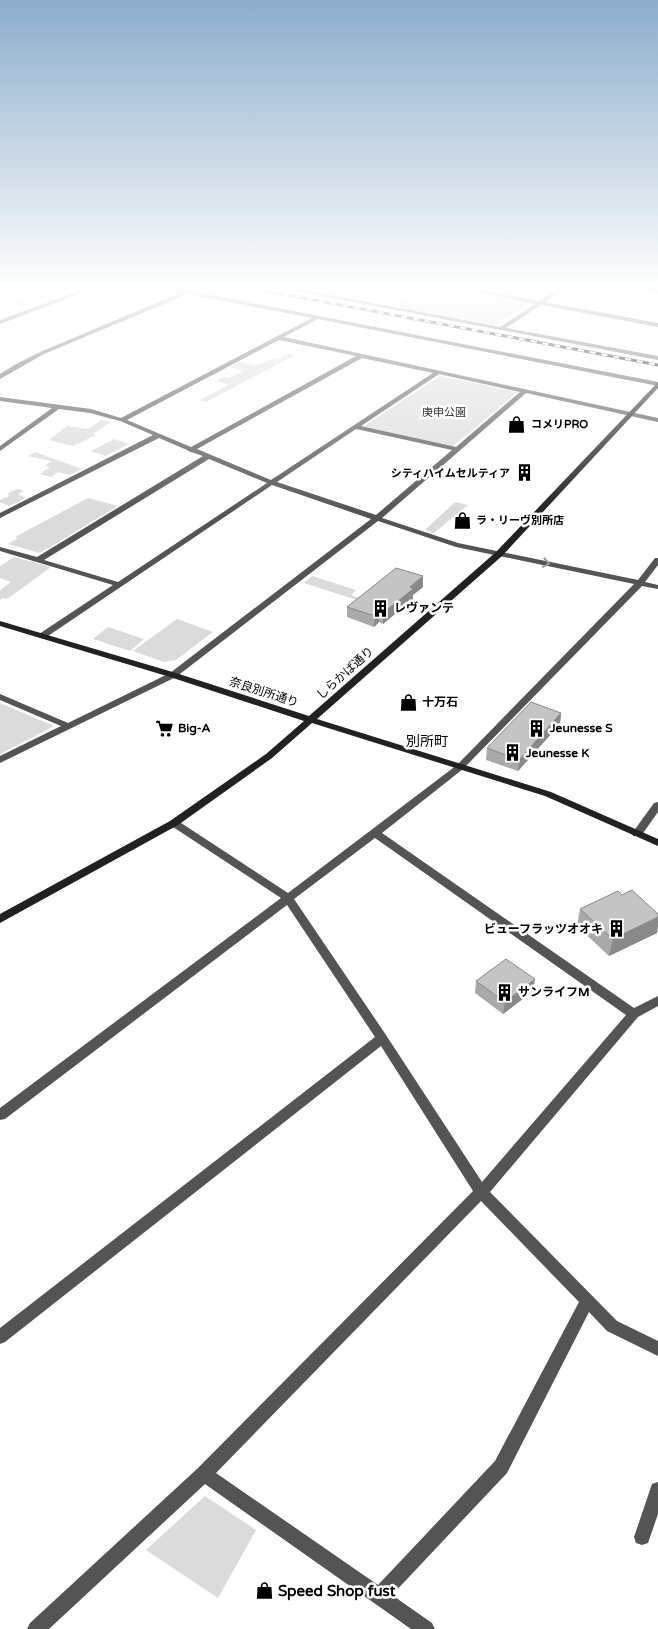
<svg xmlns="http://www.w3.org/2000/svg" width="658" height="1629" viewBox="0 0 658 1629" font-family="'Varela Round','Noto Sans JP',sans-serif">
	<rect width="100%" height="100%" fill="#fff"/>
	<g fill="#dbdbdb">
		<polygon points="7,285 49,297 24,306 15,304 29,296 16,293 6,296 0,294 0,286"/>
		<polygon points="429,285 527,303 529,304 492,326 394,308"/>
		<polygon points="288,354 295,355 206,402 200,400 229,385 216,381 224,377 229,378 243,371 230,367 240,362 255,366 273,359 277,360"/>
		<polygon points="440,376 518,392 452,447 364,426"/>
		<polygon points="101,420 111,422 93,434 96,435 73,446 49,440 67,426 88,429"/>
		<polygon points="114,439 129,444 105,456 91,451"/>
		<polygon points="35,452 82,469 70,475 58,472 51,477 40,474 50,467 45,466 51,461 28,456"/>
		<polygon points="18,489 24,491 18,494 26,498 9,506 0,502 0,500 9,496 8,493"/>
		<polygon points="88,498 118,506 40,553 8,544 18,538 15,537"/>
		<polygon points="455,502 468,505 434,533 425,530"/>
		<polygon points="14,557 51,567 7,599 3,598 0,600 0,590 11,582 0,578 0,566"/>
		<polygon points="312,576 356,590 351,595 362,599 360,601 304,583"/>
		<polygon points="177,619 213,632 176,660 164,662 133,651"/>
		<polygon points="108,627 144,639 130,651 93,639"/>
		<polygon points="0,703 54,726 0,754"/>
		<polygon points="205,1496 256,1530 218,1598 146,1550"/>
	</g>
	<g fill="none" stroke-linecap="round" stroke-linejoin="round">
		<g fill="#545454" fill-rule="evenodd">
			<polygon points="94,285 102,285 0,324 0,320"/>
			<path d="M149,285H160L658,382V386L318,319L284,337L658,418V422L526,393L382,518L458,543L638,580L655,558H658V565L645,582L658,585V589L642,586L463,769L382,833L634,1008L658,996V1006L638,1017L490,1192L617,1321L658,1341V1356L607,1331L589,1312L507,1473L392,1595L432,1623L435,1629H411L205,1484L49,1629H27L30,1623L198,1468L473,1191L381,1046L5,1342L0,1344V1328L375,1037L287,905L5,1119L0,1120V1108L281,898L170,825L169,823L170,821H178L288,893L457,765L634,584L456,547L378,521L176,677L0,763V756L61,726L0,700V694L68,723L170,673L371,519L272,485L45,638H39V634L113,585L0,551V547L37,557L203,456L188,451L187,450L159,438L0,518V513L153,435L120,421L90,413L59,409L0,451V446L52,408L0,401V397L91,409L121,418L312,318L188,294L44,354L0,379V374L16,364L40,352L182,292ZM279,340L356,356L191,447L127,420ZM362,358L433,373L271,480L197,449ZM439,374L520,392L456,447L361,426ZM356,429L452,450L376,515L277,482ZM209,459L267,483L118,582L44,560ZM375,838L626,1015L482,1182L386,1035L294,899ZM481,1201L579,1302L495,1461L378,1585L216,1473Z"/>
			<polygon points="265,285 277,285 500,327 535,304 442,285 454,285 539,301 563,285 570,285 545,302 658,323 658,327 541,305 506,328 658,356 658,360"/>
			<polygon points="658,802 658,812 641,836 633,836 632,834 633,832 654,803"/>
			<polygon points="658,1482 658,1514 648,1543 642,1545 636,1543 634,1537 652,1484"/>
		</g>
		<g fill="#212121" fill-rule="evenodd">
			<polygon points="622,285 634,285 658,289 658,293"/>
			<polygon points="658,382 658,388 502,556 317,719 551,792 658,839 658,846 545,796 312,723 272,758 178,825 0,923 0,914 170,821 266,754 304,721 170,677 0,626 0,621 176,673 309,716 496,552"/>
		</g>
		<defs>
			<polyline id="rail" points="236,285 658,365"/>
		</defs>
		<use href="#rail" stroke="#000" stroke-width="3"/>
		<use href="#rail" stroke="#fff" stroke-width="2" stroke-dasharray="6" stroke-linecap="butt"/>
	</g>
	<g fill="#a9a9a9">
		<polygon points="423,587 413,595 413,599 383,624 379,622 374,627 347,617 347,607"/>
		<polygon points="561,713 560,724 518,771 486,760 487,748"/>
		<polygon points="580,909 657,933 609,956 577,926"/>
		<polygon points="476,981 533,991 503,1014 475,993"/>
	</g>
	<g fill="#898989">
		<polygon points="423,576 423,587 413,595 413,599 383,624 383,613 410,587"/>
		<polygon points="379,612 379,622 374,627 375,616"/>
		<polygon points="561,713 560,724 518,771 519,760"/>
		<polygon points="658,917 658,927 657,933 609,956 613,939"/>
		<polygon points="535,979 533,991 503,1014 505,1002"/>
	</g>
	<g fill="#c4c4c4" stroke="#898989">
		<polygon points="396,568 423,576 410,587 413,589 383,613 379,612 375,616 347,607"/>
		<polygon points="531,702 561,713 519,760 487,748"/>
		<polygon points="632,890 658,914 658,917 613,939 580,909 618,891 622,895"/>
		<polygon points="506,959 535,979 505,1002 476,981"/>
	</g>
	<defs><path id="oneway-chevron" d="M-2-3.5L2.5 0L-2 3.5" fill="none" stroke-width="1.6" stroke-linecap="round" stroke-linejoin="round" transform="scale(1.25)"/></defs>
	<use stroke="#989898" href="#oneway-chevron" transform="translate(546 563) rotate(11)"/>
	<linearGradient id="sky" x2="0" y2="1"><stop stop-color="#8cadcc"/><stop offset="0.56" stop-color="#fff"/><stop offset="1" stop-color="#fff" stop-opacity="0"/></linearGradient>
	<rect width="658" height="513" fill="url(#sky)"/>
	<defs>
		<symbol id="shop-bare" viewBox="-9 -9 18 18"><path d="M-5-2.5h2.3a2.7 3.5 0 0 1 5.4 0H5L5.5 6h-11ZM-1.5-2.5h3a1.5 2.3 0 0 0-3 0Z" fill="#000" stroke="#fff" stroke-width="2.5" paint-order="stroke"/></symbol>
		<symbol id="building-bare" viewBox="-9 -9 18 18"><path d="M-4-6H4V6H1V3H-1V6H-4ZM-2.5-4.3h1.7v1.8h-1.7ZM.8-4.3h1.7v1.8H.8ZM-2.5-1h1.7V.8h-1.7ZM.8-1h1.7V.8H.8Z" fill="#000" stroke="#fff" stroke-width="2.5" paint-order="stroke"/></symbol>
		<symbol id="supermarket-bare" viewBox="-9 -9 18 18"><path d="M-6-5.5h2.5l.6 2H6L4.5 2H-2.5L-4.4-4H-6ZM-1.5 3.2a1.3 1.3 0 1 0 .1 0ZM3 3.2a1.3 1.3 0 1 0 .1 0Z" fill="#000" stroke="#fff" stroke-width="2.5" paint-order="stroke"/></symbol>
	</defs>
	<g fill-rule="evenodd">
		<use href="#shop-bare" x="504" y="412" width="25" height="25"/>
		<use href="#building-bare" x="512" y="460" width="25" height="25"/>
		<use href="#shop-bare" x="450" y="508" width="25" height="25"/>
		<use href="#building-bare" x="368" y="596" width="25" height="25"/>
		<use href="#shop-bare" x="396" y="690" width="25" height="25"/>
		<use href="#supermarket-bare" x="152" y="716" width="25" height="25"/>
		<use href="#building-bare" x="524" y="716" width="25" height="25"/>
		<use href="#building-bare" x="500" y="740" width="25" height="25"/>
		<use href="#building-bare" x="604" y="916" width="25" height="25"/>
		<use href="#building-bare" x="492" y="980" width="25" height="25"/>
		<use href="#shop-bare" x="252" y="1578" width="25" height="25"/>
	</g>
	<g text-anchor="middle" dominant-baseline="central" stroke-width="5" stroke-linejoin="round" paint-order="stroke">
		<g font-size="11" fill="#323232" stroke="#fff">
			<text x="444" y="412">庚申公園</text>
		</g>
		<g font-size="11" font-weight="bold" fill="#000" stroke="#fff" text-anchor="start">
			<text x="531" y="424">コメリPRO</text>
			<text x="510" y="473" text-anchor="end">シティハイムセルティア</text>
			<text x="476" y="520">ラ・リーヴ別所店</text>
		</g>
		<g font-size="12" font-weight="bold" fill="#000" stroke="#fff" text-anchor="start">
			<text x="394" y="608">レヴァンテ</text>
			<text x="422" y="702">十万石</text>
			<text x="178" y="728">Big-A</text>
			<text x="550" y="728">Jeunesse S</text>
			<text x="526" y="753">Jeunesse K</text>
			<text x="603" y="929" text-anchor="end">ビューフラッツオオキ</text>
			<text x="518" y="992">サンライフM</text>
		</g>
		<g font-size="12" fill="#000" stroke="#fff">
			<text transform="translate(345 673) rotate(-42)">しらかば通り</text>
			<text transform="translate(264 692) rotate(18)">奈良別所通り</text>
		</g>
		<g font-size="14" fill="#000" stroke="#fff">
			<text x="427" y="741">別所町</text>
		</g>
		<g font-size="15" font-weight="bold" fill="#000" stroke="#fff" text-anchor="start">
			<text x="278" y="1591">Speed Shop fust</text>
		</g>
	</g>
</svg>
